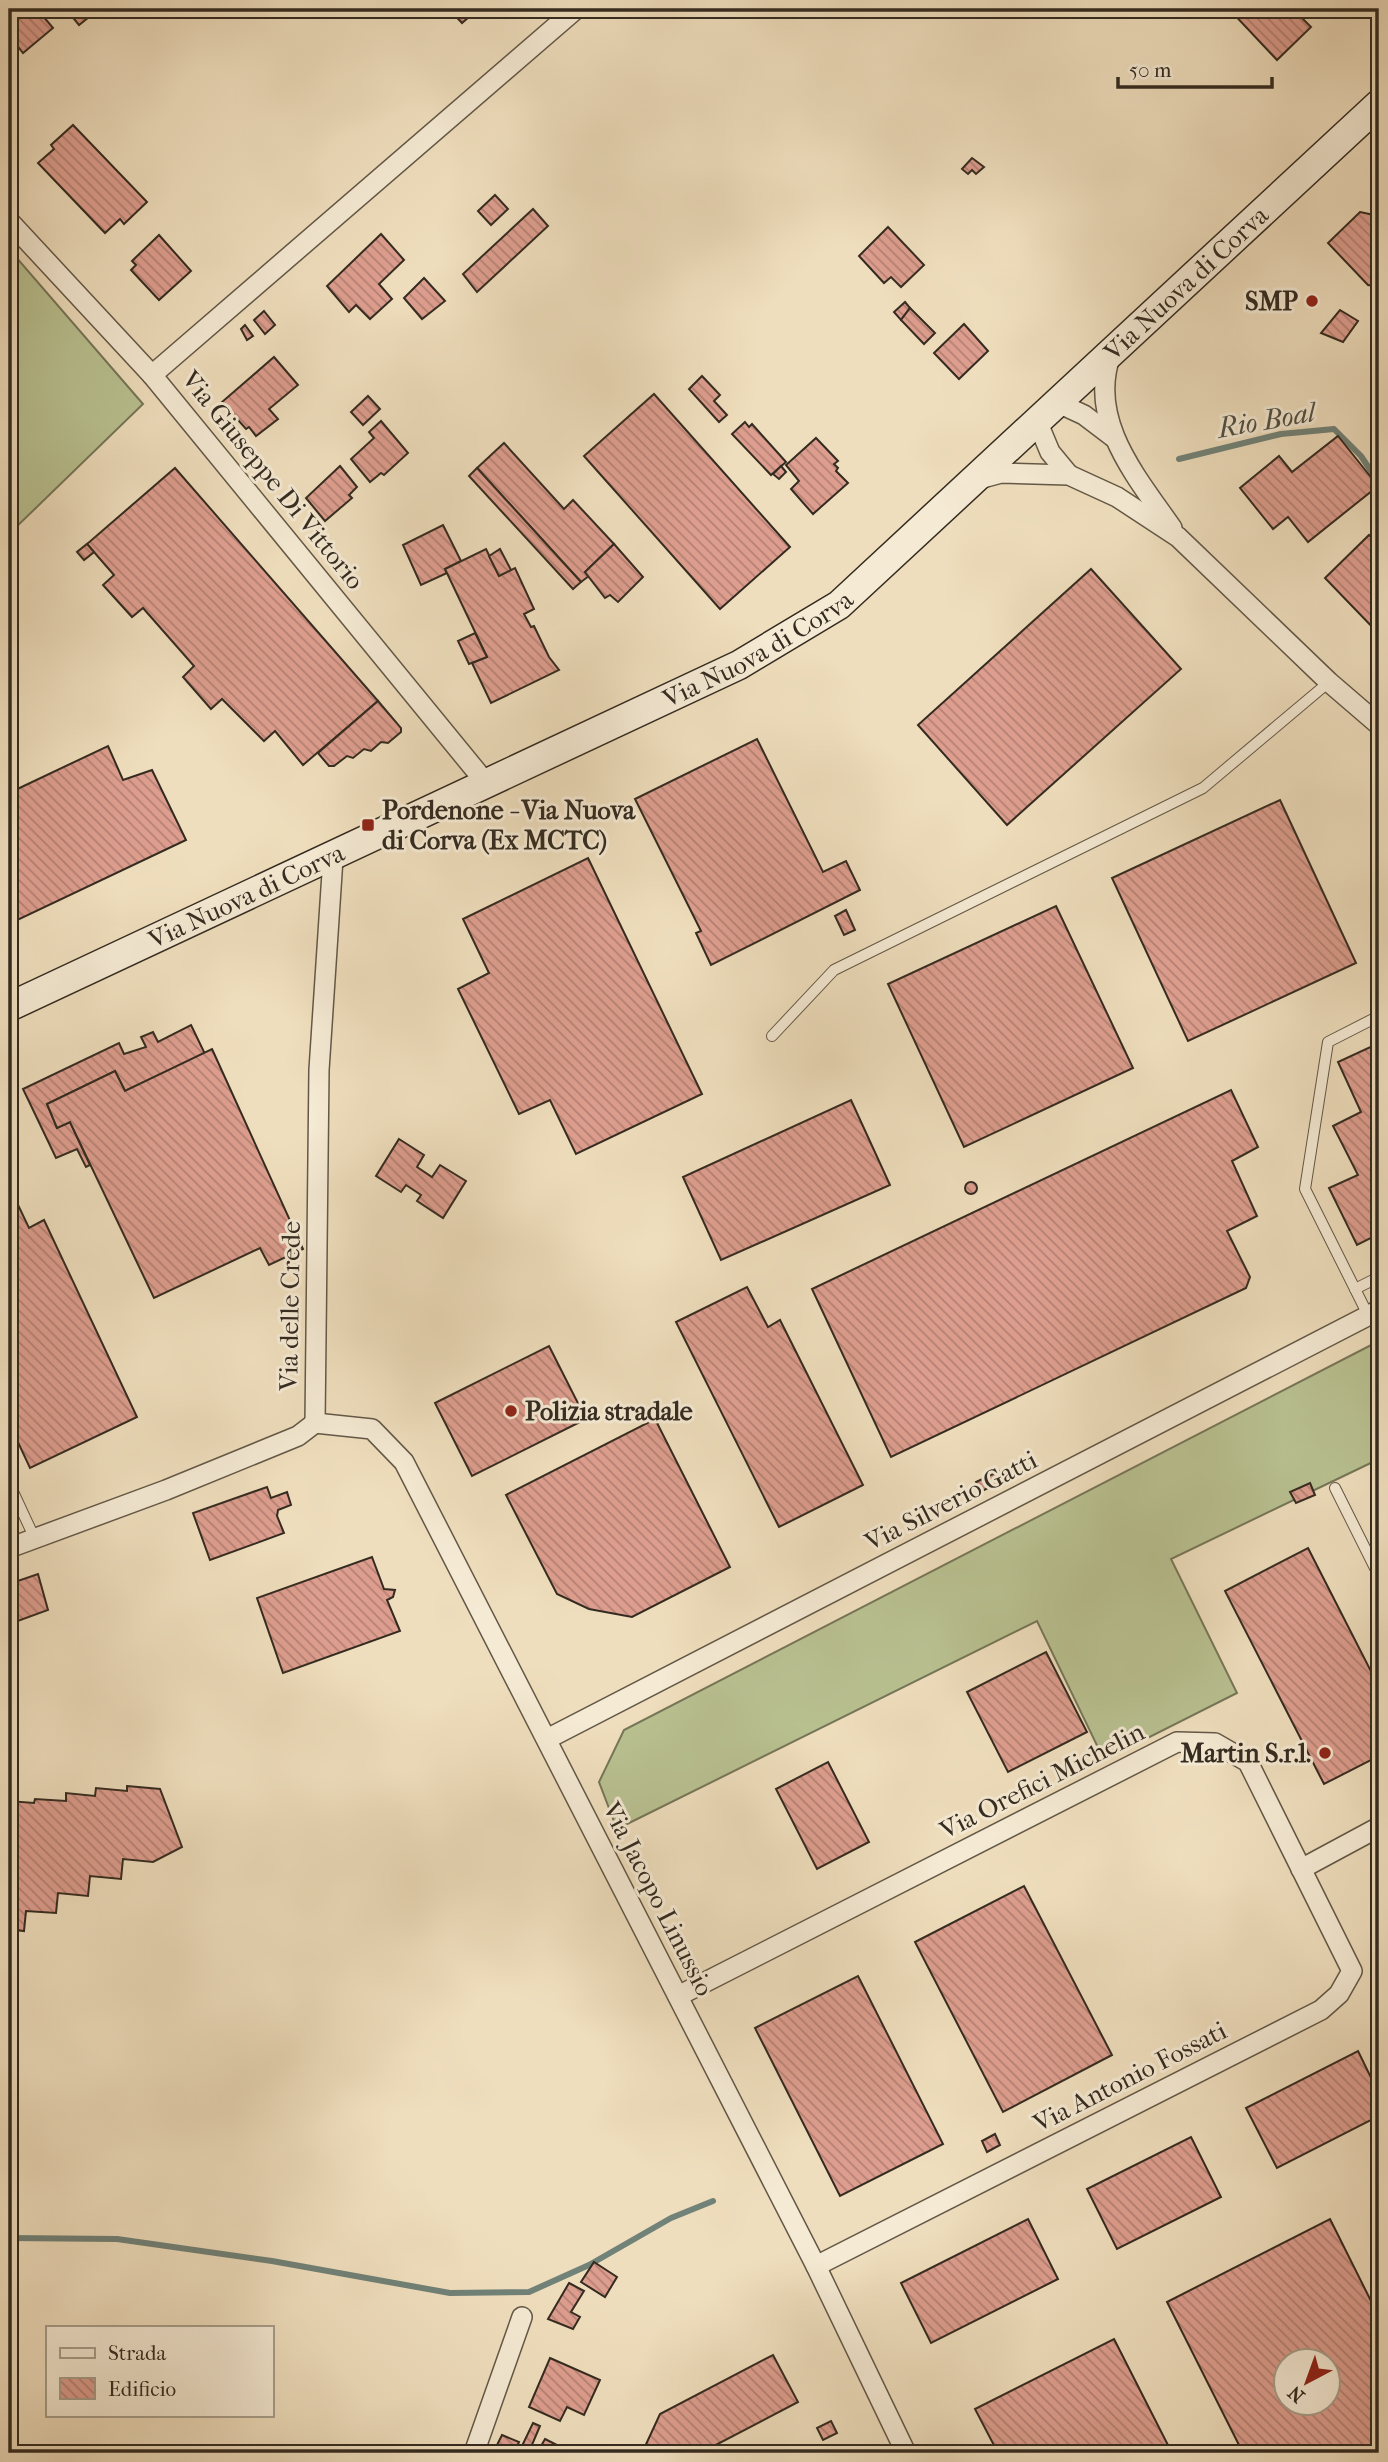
<svg xmlns="http://www.w3.org/2000/svg" width="1388" height="2462" viewBox="0 0 1388 2462" font-family="'IM FELL French Canon',serif">
	<defs>
		<pattern id="building-back-hatch" width="6" height="6" patternUnits="userSpaceOnUse" patternTransform="scale(1.75)"><rect width="6" height="6" fill="#de9e8f"/><path d="M-1 5l2 2M0 0l6 6M5-1l2 2" fill="none" stroke="#b58174"/></pattern>
	</defs>
	<rect width="100%" height="100%" fill="#efdebd"/>
	<filter id="stains"><feTurbulence type="fractalNoise" baseFrequency=".00286" numOctaves="4"/><feColorMatrix values="0 0 0 0 .2 0 0 0 0 .09 0 0 0 0 .02 0 0 0 .5 -.17"/></filter>
	<radialGradient id="worn" r=".72"><stop offset=".6" stop-color="#630" stop-opacity="0"/><stop offset="1" stop-color="#630" stop-opacity=".3"/></radialGradient>
	<g fill="#b9c191" stroke="#767658" stroke-width="2">
		<polygon points="9,249 143,404 9,534"/>
		<polygon points="1379,1341 1379,1459 1171,1559 1237,1693 1104,1760 1037,1621 617,1829 599,1782 624,1730"/>
	</g>
	<g fill="none" stroke-linecap="round" stroke-linejoin="round">
		<g stroke="#718278" stroke-width="6">
			<polyline points="1179,459 1281,434 1334,429 1361,456 1379,483"/>
			<polyline points="9,2238 117,2239 272,2261 450,2293 529,2292 589,2265 671,2218 713,2201"/>
		</g>
	</g>
	<g fill="url(#building-back-hatch)" stroke="#342b20" stroke-width="2" fill-rule="evenodd">
		<polygon points="9,9 37,9 53,28 23,53 12,39 9,42"/>
		<polygon points="66,9 99,9 79,25"/>
		<polygon points="449,9 478,9 462,23"/>
		<polygon points="1229,9 1293,9 1311,27 1277,60"/>
		<polygon points="73,125 147,202 124,224 120,219 105,233 38,163 54,149 51,145"/>
		<polygon points="972,158 984,167 976,174 972,170 968,174 962,169"/>
		<polygon points="495,195 508,209 491,225 478,211"/>
		<polygon points="533,209 548,226 477,292 463,274"/>
		<polygon points="1360,212 1379,216 1379,287 1368,285 1328,243"/>
		<polygon points="888,227 924,265 901,287 891,277 884,283 859,256"/>
		<polygon points="381,234 404,260 379,284 392,299 370,319 356,305 349,312 327,286"/>
		<polygon points="159,235 191,271 159,300 131,270 136,265 132,261"/>
		<polygon points="424,278 445,301 422,319 404,298"/>
		<polygon points="905,302 910,308 901,320 894,312"/>
		<polygon points="910,308 935,333 924,344 901,320"/>
		<polygon points="1340,310 1358,321 1343,342 1321,333"/>
		<polygon points="264,311 275,325 265,334 254,320"/>
		<polygon points="964,324 988,351 959,379 934,353"/>
		<polygon points="245,325 253,336 247,340 241,329"/>
		<polygon points="274,357 298,385 269,409 278,419 256,436 249,427 246,429 222,402"/>
		<polygon points="702,376 720,395 714,401 727,415 719,422 689,389"/>
		<polygon points="654,394 790,547 720,609 584,456"/>
		<polygon points="368,396 380,409 363,425 351,412"/>
		<polygon points="381,421 408,453 384,475 381,473 370,482 351,459 374,438 369,432"/>
		<polygon points="745,422 749,427 752,424 786,462 771,475 732,434"/>
		<polygon points="1338,436 1378,486 1308,542 1288,517 1273,529 1240,488 1279,456 1292,472"/>
		<polygon points="816,438 838,461 834,464 838,468 836,471 848,483 813,514 791,489 799,481 786,465"/>
		<polygon points="504,443 564,509 573,500 614,544 585,572 589,576 581,582 477,468"/>
		<polygon points="340,466 357,487 349,495 352,498 325,521 306,498"/>
		<polygon points="781,466 786,472 779,479 773,474"/>
		<polygon points="175,468 378,701 303,765 275,731 264,741 222,699 211,709 183,677 194,666 143,608 132,617 103,585 114,575 87,544"/>
		<polygon points="477,468 581,582 573,589 469,476"/>
		<polygon points="443,525 461,561 445,569 447,573 421,585 403,545"/>
		<polygon points="1369,535 1379,545 1379,634 1325,578"/>
		<polygon points="87,544 94,552 84,560 77,552"/>
		<polygon points="614,544 643,577 618,602 610,595 605,598 585,572"/>
		<polygon points="486,549 499,576 515,568 534,609 524,614 531,627 534,626 549,657 559,670 491,703 472,663 487,657 445,569"/>
		<polygon points="500,549 511,570 499,576 489,556"/>
		<polygon points="1091,569 1181,669 1007,825 918,725"/>
		<polygon points="475,633 487,657 469,664 458,641"/>
		<polygon points="378,701 401,728 401,732 388,743 381,742 371,751 364,749 353,758 347,756 334,766 329,766 318,753"/>
		<polygon points="757,739 823,872 846,861 860,890 711,965 696,933 701,931 635,799"/>
		<polygon points="108,746 123,780 152,770 186,840 9,924 9,793"/>
		<polygon points="1280,800 1356,963 1188,1041 1112,878"/>
		<polygon points="588,858 702,1094 576,1154 550,1100 519,1114 458,989 489,973 463,919"/>
		<polygon points="1056,906 1133,1068 964,1147 888,984"/>
		<polygon points="846,910 855,930 844,935 835,916"/>
		<polygon points="191,1025 205,1054 125,1091 115,1071 47,1104 57,1128 70,1122 90,1165 86,1167 77,1149 56,1158 23,1089 119,1043 124,1054 146,1047 141,1037 153,1032 158,1042"/>
		<polygon points="1379,1043 1379,1234 1357,1245 1329,1188 1358,1175 1333,1126 1361,1112 1338,1062"/>
		<polygon points="212,1049 303,1249 269,1265 260,1248 154,1298 70,1122 57,1128 47,1104 115,1071 125,1091"/>
		<polygon points="1231,1090 1258,1147 1232,1161 1257,1216 1227,1231 1250,1277 1246,1288 891,1457 812,1289"/>
		<polygon points="851,1100 890,1185 721,1260 683,1177"/>
		<polygon points="399,1139 424,1155 417,1167 432,1177 440,1165 466,1181 443,1218 417,1201 421,1195 406,1185 401,1192 376,1176"/>
		<circle cx="971" cy="1188" r="6"/>
		<polygon points="9,1186 29,1228 44,1220 137,1417 30,1468 9,1423"/>
		<polygon points="747,1287 768,1327 780,1320 863,1485 779,1527 676,1322"/>
		<polygon points="549,1346 586,1419 472,1476 435,1403"/>
		<polygon points="655,1419 730,1567 632,1617 589,1609 557,1594 506,1495"/>
		<polygon points="999,1471 1003,1481 980,1492 976,1482"/>
		<polygon points="1310,1483 1315,1495 1296,1503 1290,1492"/>
		<polygon points="267,1487 271,1498 287,1492 291,1505 278,1510 277,1516 284,1533 210,1560 193,1513"/>
		<polygon points="1308,1548 1379,1687 1379,1756 1324,1784 1225,1591"/>
		<polygon points="372,1557 384,1589 395,1590 393,1597 387,1600 400,1631 283,1673 257,1598"/>
		<polygon points="38,1574 48,1610 15,1622 13,1617 9,1619 9,1584"/>
		<polygon points="1046,1652 1087,1732 1008,1772 967,1692"/>
		<polygon points="828,1762 869,1842 817,1869 776,1789"/>
		<polygon points="127,1786 160,1789 182,1847 153,1862 123,1859 121,1879 90,1876 88,1896 58,1893 56,1913 26,1911 24,1931 9,1929 9,1801 34,1803 35,1799 66,1801 66,1793 95,1796 96,1788 127,1791"/>
		<polygon points="1024,1886 1112,2055 1003,2112 915,1942"/>
		<polygon points="858,1976 943,2144 840,2196 755,2028"/>
		<polygon points="1358,2051 1379,2094 1379,2116 1277,2168 1246,2108"/>
		<polygon points="995,2134 1000,2145 987,2152 982,2141"/>
		<polygon points="1191,2137 1221,2197 1117,2249 1087,2189"/>
		<polygon points="1028,2219 1058,2279 931,2343 901,2283"/>
		<path d="M1330,2219L1379,2317V2453H1243L1167,2302ZM1286,2360H1328V2402H1286Z"/>
		<polygon points="594,2262 617,2277 605,2297 581,2282"/>
		<polygon points="569,2283 584,2291 571,2312 580,2317 573,2329 548,2319"/>
		<polygon points="1114,2339 1172,2453 998,2453 975,2409"/>
		<polygon points="773,2355 798,2402 708,2449 710,2453 642,2453 660,2414"/>
		<polygon points="550,2358 600,2380 584,2415 567,2407 560,2421 529,2407"/>
		<polygon points="831,2421 837,2433 823,2440 817,2428"/>
		<polygon points="533,2423 540,2426 529,2452 521,2448"/>
		<polygon points="502,2435 519,2442 514,2453 493,2453"/>
		<polygon points="545,2439 561,2447 560,2451 565,2453 537,2453"/>
	</g>
	<g fill="none" stroke-linecap="round" stroke-linejoin="round">
		<defs>
			<g id="service">
				<polyline points="772,1036 834,970 1203,788 1329,682"/>
				<polyline points="1355,1289 1379,1277"/>
				<polyline points="1368,1315 1305,1189 1328,1042 1379,1016"/>
				<polyline points="9,1483 35,1539"/>
				<polyline points="1335,1488 1379,1576"/>
			</g>
			<g id="minor">
				<polyline points="9,221 152,375 486,783"/>
				<path d="M1111,354C1087,420 1136,476 1172,528"/>
				<polyline points="152,375 576,9"/>
				<polyline points="1056,402 1084,415 1113,437"/>
				<polyline points="1037,421 1050,452 1069,475"/>
				<polyline points="979,479 1001,473 1069,475 1117,497 1178,537 1329,682 1379,725"/>
				<polyline points="315,1423 372,1429 404,1462 816,2266 906,2453"/>
				<polyline points="315,1423 319,1070 333,858"/>
				<polyline points="9,1548 166,1490 298,1436 315,1423"/>
				<polyline points="547,1739 1379,1310"/>
				<polyline points="1301,1869 1379,1827"/>
				<polyline points="678,1996 1177,1742 1215,1743 1248,1762 1352,1971 1339,1994 1321,2010 816,2266"/>
				<polyline points="474,2453 522,2317"/>
			</g>
			<g id="secondary">
				<path id="s1" d="M9,1007L739,665L839,605L1379,104"/>
			</g>
		</defs>
		<use href="#service" stroke="#635847" stroke-width="12"/>
		<use href="#minor" stroke="#635847" stroke-width="22"/>
		<use href="#secondary" stroke="#342b20" stroke-width="31"/>
		<use href="#service" stroke="#f5ead4" stroke-width="10"/>
		<use href="#minor" stroke="#f5ead4" stroke-width="19"/>
		<use href="#secondary" stroke="#f5ead4" stroke-width="28"/>
	</g>
	<g fill="#8f2418" stroke="#f5ead4" stroke-width="2.5">
		<circle cx="1312" cy="301" r="7"/>
		<rect x="361" y="818" width="14" height="14" rx="3.5"/>
		<circle cx="511" cy="1411" r="7"/>
		<circle cx="1325" cy="1753" r="7"/>
	</g>
	<g text-anchor="middle" dominant-baseline="central" stroke-width="6" stroke-linejoin="round" paint-order="stroke">
		<g font-size="26" fill="#342b20" stroke="#f5ead4">
			<text stroke="none"><textPath href="#s1" startOffset="1396">Via Nuova di Corva</textPath></text>
			<text transform="translate(273 480) rotate(51)">Via Giuseppe Di Vittorio</text>
			<text stroke="none"><textPath href="#s1" startOffset="830">Via Nuova di Corva</textPath></text>
			<text stroke="none"><textPath href="#s1" startOffset="262">Via Nuova di Corva</textPath></text>
			<text transform="translate(290 1306) rotate(-89)">Via delle Crede</text>
			<text transform="translate(951 1501) rotate(-27)">Via Silverio Gatti</text>
			<text transform="translate(1042 1781) rotate(-27)">Via Orefici Michelin</text>
			<text transform="translate(658 1899) rotate(63)">Via Jacopo Linussio</text>
			<text transform="translate(1130 2077) rotate(-27)">Via Antonio Fossati</text>
		</g>
		<g font-size="26" font-weight="bold" fill="#342b20" stroke="#f5ead4" text-anchor="end">
			<text x="1298" y="301">SMP</text>
			<text x="382" y="810" text-anchor="start">Pordenone - Via Nuova<tspan x="382" dy="30">di Corva (Ex MCTC)</tspan></text>
			<text x="525" y="1411" text-anchor="start">Polizia stradale</text>
			<text x="1311" y="1753">Martin S.r.l.</text>
		</g>
		<g font-size="28" font-style="italic" fill="#4e4f44" stroke="#f5ead4">
			<text transform="translate(1266 420) rotate(-10)">Rio Boal</text>
		</g>
	</g>
	<rect width="1388" height="2462" fill="none" stroke="#efdebd" stroke-width="35"/>
	<rect x="10" y="10" width="1367" height="2441" fill="none" stroke="#342b20" stroke-width="3.5"/>
	<rect x="18" y="18" width="1353" height="2427" fill="none" stroke="#342b20" stroke-width="2"/>
	<rect x="46" y="2326" width="228" height="91" fill="#f5ead4" stroke="#a89e8c" stroke-width="2"/>
	<rect x="60" y="2348" width="35" height="10" fill="#f5ead4" stroke="#a89e8c" stroke-width="2"/>
	<text x="108" y="2360" font-size="21" fill="#342b20">Strada</text>
	<rect x="60" y="2378" width="35" height="21" fill="url(#building-back-hatch)" stroke="#a89e8c" stroke-width="2"/>
	<text x="108" y="2396" font-size="21" fill="#342b20">Edificio</text>
	<g transform="translate(1307 2382) rotate(221)"><circle r="33" fill="#f5ead4" stroke="#a89e8c" stroke-width="2"/>
	<path d="M0-5L12 26L0 18L-12 26Z" fill="#8f2418"/>
	<text y="-10" font-size="19" font-weight="bold" text-anchor="middle" fill="#342b20">N</text>
	</g>
	<path d="M1118 77v10h154v-10" fill="none" stroke="#342b20" stroke-width="3.5"/>
	<text x="1129" y="77" font-size="21" fill="#342b20" stroke="#f5ead4" stroke-width="5" paint-order="stroke">50 m</text>
	<rect width="100%" height="100%" filter="url(#stains)"/>
	<rect width="100%" height="100%" fill="url(#worn)"/>
</svg>
